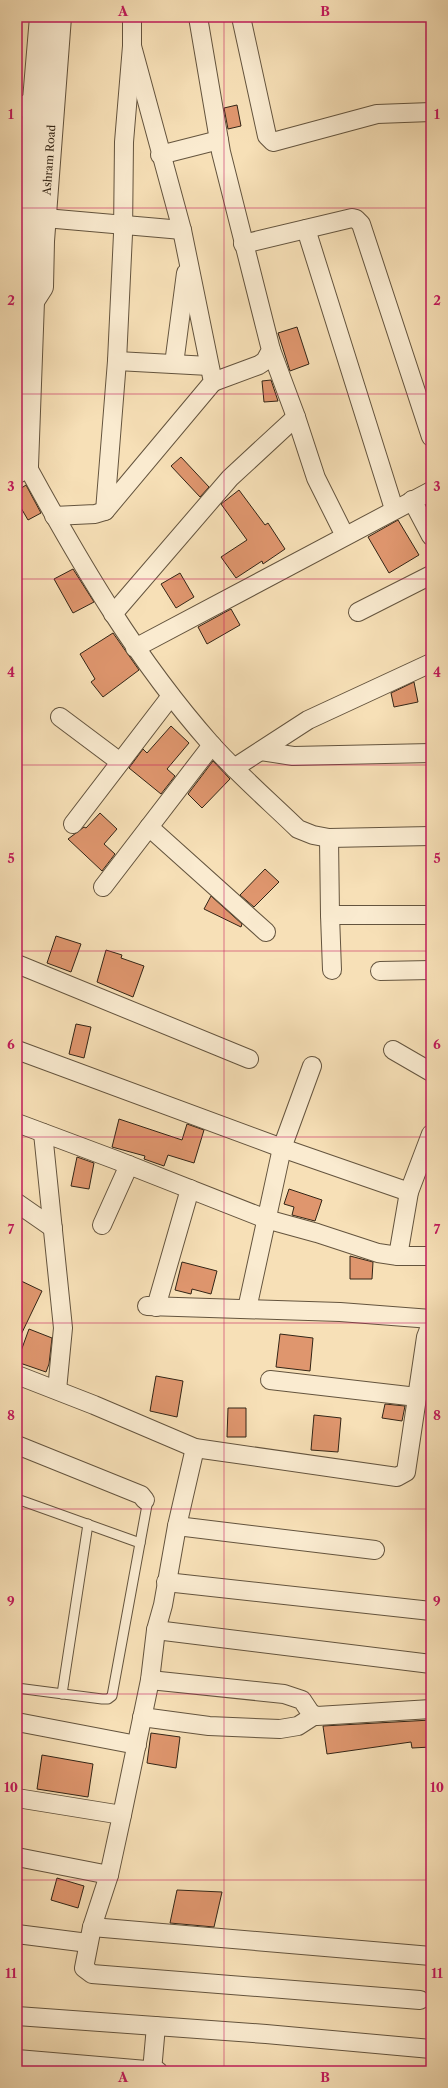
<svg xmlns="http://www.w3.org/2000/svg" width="448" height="2088" viewBox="0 0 448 2088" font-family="'Libre Caslon Text',serif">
	<rect width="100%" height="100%" fill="#f7e0b7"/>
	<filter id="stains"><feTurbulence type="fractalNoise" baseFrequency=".005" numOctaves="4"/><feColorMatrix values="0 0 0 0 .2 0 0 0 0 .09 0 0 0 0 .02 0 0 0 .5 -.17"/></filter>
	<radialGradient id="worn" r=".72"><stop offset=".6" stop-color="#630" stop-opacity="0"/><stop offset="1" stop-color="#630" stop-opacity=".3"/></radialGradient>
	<g fill="#df966e" stroke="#332516">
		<polygon points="237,105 241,126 228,129 224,108"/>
		<polygon points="297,327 309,364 290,371 278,333"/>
		<polygon points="271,380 278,401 264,402 262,381"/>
		<polygon points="181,457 209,487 200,497 171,466"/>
		<polygon points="26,485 41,513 28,520 17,501 17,491"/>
		<polygon points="239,490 265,525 268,523 285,549 263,564 262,561 236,578 221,557 247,540 221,504"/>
		<polygon points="398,520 419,555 389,573 368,537"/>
		<polygon points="73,569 94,602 73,613 54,579"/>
		<polygon points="180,573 194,597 176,608 161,584"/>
		<polygon points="231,609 240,625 207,644 198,627"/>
		<polygon points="113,633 139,670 103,697 91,682 95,679 80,654"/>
		<polygon points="414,682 418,702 394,707 391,693"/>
		<polygon points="171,726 189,743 167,769 175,776 161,794 129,768 143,749 147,753"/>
		<polygon points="213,761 230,779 202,808 188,794"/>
		<polygon points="100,813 117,829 104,844 115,854 102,871 68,839 84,827 86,828"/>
		<polygon points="265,869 279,882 254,907 240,895"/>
		<polygon points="211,896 242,924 241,927 204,909"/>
		<polygon points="56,936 81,944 71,972 47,963"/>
		<polygon points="106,950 122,955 121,958 144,966 133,997 97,982"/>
		<polygon points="76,1024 91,1027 84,1058 69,1054"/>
		<polygon points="119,1119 182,1140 187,1124 204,1130 194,1163 168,1155 164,1166 144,1159 145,1156 112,1147"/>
		<polygon points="77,1157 94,1163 89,1189 71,1186"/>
		<polygon points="289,1189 322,1200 315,1221 292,1215 294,1207 284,1204"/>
		<polygon points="350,1256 373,1262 372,1279 350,1279"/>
		<polygon points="182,1262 217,1271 211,1294 192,1289 191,1294 175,1290"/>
		<polygon points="17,1279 42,1291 17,1343"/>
		<polygon points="29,1329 52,1338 49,1364 46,1372 17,1362"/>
		<polygon points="280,1334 313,1338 310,1371 276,1367"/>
		<polygon points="156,1376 183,1381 177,1417 150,1411"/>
		<polygon points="385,1404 405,1406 402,1421 382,1418"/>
		<polygon points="228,1408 246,1408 246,1437 227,1437"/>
		<polygon points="314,1415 341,1418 338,1452 311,1450"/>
		<polygon points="431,1720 431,1747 412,1748 411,1742 327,1754 323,1726"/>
		<polygon points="151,1733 180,1737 176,1768 147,1763"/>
		<polygon points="42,1755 93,1764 88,1797 37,1789"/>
		<polygon points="57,1878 84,1886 78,1908 51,1900"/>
		<polygon points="177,1890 222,1892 214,1927 170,1923"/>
	</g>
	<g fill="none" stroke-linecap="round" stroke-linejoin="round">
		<defs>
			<g id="service">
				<polyline points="17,1499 140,1543"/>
				<polyline points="17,1688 102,1699 108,1699 112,1696 147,1505 145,1500"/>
				<polyline points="62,1694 88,1524"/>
			</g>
			<g id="minor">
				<polyline points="198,17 221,152 271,350 265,361 259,365 213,382"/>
				<polyline points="241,17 267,136 273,142 377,114 431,112"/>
				<polyline points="17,109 34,100 46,100"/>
				<polyline points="160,155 219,140"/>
				<polyline points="45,218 182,230"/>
				<polyline points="306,229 394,509"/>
				<polyline points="243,244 352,218 356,219 361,224 431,437"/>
				<polyline points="271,350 296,417 316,478 345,536"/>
				<polyline points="117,361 209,366"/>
				<polyline points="174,364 186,273"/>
				<path d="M27,466C81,565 136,659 211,744C238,774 269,801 298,829L313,835L329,838L431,836"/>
				<polyline points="412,500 431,536"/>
				<polyline points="105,511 117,361 123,234 124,142 132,46 132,17"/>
				<polyline points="54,516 95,514 105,511 213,382 182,230 132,46"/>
				<polyline points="358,612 431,575"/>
				<polyline points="113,614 230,478 296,417"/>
				<polyline points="135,648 431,491"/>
				<polyline points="60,717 120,762"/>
				<polyline points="261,751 293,756 431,753"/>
				<polyline points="234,768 308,720 431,663"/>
				<polyline points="73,824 171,696"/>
				<polyline points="149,827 266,932"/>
				<polyline points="329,838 330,915 431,915"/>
				<polyline points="103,887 212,745"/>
				<polyline points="330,915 332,970"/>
				<polyline points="17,964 249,1059"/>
				<polyline points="380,971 431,970"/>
				<polyline points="17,1050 282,1148 409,1192"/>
				<polyline points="393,1050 431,1072"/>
				<polyline points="17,1123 116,1160 266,1219 317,1233 378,1253 398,1256 431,1256"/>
				<polyline points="43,1133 63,1328 57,1390"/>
				<polyline points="17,1203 53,1228"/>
				<polyline points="102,1225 129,1165"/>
				<polyline points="398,1256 409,1192 431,1134"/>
				<polyline points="147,1306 340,1312 431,1319"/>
				<polyline points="156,1307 190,1189"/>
				<polyline points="247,1309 282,1148 312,1066"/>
				<polyline points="17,1375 94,1405 195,1448 397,1477 406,1472 426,1337 431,1324"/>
				<polyline points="270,1380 417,1397"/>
				<polyline points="17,1445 141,1495 145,1500"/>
				<polyline points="195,1448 177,1526 163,1605 156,1630 150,1680 122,1815 109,1875 92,1927 84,1968 92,1974 420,2000"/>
				<polyline points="177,1526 375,1550"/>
				<polyline points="166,1582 431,1611"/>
				<polyline points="156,1630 431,1664"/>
				<polyline points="150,1680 284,1694 302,1700 312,1715 317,1716 431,1709"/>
				<polyline points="142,1717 209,1726 280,1729 298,1726 315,1715"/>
				<polyline points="17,1722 137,1745"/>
				<polyline points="17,1798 122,1815"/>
				<polyline points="17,1857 109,1875"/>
				<polyline points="92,1927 431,1956"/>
				<polyline points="17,1934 88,1943"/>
				<polyline points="17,2016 266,2034 431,2049"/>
				<polyline points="17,2059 158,2071"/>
				<polyline points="152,2071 156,2026"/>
			</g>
			<g id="tertiary">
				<polyline points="33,301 42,287 43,241 60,17"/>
				<polyline points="17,472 27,466 33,301 25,283 34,100 41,17"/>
			</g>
		</defs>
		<use href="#service" stroke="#64543e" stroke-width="11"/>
		<use href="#minor" stroke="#64543e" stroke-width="20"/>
		<use href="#tertiary" stroke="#64543e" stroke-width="24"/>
		<use href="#service" stroke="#faebd0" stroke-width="9"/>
		<use href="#minor" stroke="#faebd0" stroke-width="18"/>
		<use href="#tertiary" stroke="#faebd0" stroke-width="22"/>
	</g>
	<path fill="none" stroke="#c2185b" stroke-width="1" stroke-opacity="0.55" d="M224,17V2071M17,208H431M17,394H431M17,579H431M17,765H431M17,951H431M17,1137H431M17,1323H431M17,1509H431M17,1694H431M17,1880H431"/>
	<g text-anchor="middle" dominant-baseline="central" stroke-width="3" stroke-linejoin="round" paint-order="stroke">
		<g font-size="11" fill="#332516" stroke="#faebd0">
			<text transform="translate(49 160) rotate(-86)">Ashram Road</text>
		</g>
	</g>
	<rect width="448" height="2088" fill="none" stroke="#f7e0b7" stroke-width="44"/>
	<rect x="22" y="22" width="404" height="2044" fill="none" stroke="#c2185b" stroke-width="1.5"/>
	<g font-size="13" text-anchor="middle" font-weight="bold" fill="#c2185b">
		<text x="123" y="16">A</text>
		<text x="325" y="16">B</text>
		<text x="11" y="119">1</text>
		<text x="437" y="119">1</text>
		<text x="11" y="305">2</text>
		<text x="437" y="305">2</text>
		<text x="11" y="491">3</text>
		<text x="437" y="491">3</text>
		<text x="11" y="677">4</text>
		<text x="437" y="677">4</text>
		<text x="11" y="863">5</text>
		<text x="437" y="863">5</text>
		<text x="11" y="1049">6</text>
		<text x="437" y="1049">6</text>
		<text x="11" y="1234">7</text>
		<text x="437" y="1234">7</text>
		<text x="11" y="1420">8</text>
		<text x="437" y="1420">8</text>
		<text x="11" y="1606">9</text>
		<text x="437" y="1606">9</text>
		<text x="11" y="1792">10</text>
		<text x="437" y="1792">10</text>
		<text x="11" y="1978">11</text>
		<text x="437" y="1978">11</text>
		<text x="123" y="2082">A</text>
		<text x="325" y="2082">B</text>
	</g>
	<rect width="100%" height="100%" filter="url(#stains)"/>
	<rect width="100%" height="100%" fill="url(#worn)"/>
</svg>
